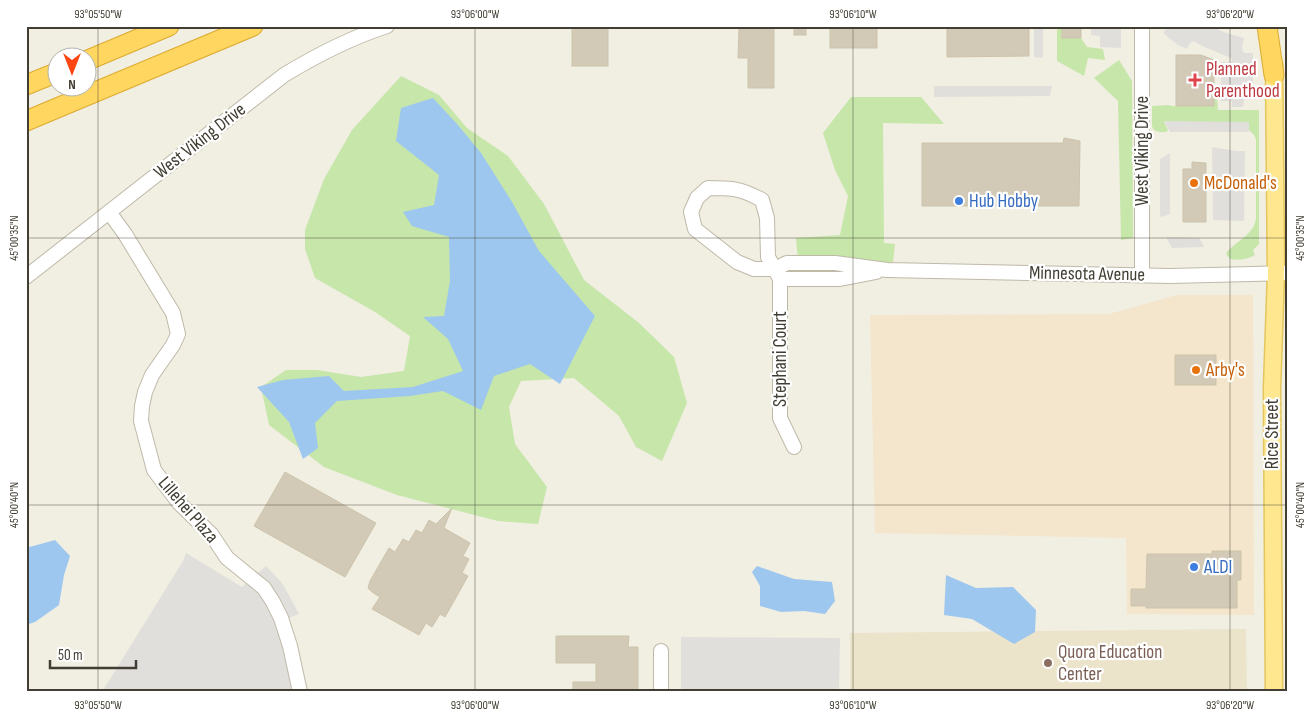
<svg xmlns="http://www.w3.org/2000/svg" width="1314" height="718" viewBox="0 0 1314 718" font-family="'Sofia Sans Condensed',sans-serif">
	<rect width="100%" height="100%" fill="#f1eee2"/>
	<polygon fill="#f4e6cc" points="1177,295 1253,295 1254,615 1127,614 1126,538 875,533 870,315 1109,314"/>
	<polygon fill="#ebe4cb" points="1246,629 1247,692 850,692 850,633"/>
	<g fill="#c6e6aa">
		<polygon points="1057,26 1062,26 1062,38 1081,38 1087,47 1103,49 1105,60 1088,58 1084,76 1057,61"/>
		<polygon points="1119,60 1132,81 1133,238 1121,240 1118,101 1094,78"/>
		<polygon points="401,76 439,95 467,128 508,156 544,204 584,280 639,323 674,357 687,403 662,461 636,447 619,416 574,378 521,381 509,407 515,444 547,487 538,524 498,521 397,495 324,467 269,425 261,387 286,370 317,370 361,377 404,371 410,336 375,312 315,278 305,249 305,230 324,179 352,130"/>
		<polygon points="851,97 921,97 944,124 883,123 884,243 895,244 893,262 878,265 798,260 796,238 840,235 848,196 835,170 823,133"/>
		<path d="M1217,98L1218,110H1259V244L1253,250L1255,255C1248,259 1238,261 1230,259L1226,254L1227,252C1236,241 1255,234 1256,218V139L1254,135L1249,130V123L1164,122L1168,130L1166,132C1160,132 1154,133 1152,126V106L1170,105V106H1213L1214,99H1216Z"/>
	</g>
	<g fill="#e1dfdb">
		<polygon points="1034,26 1043,26 1043,58 1034,57"/>
		<polygon points="1091,26 1121,26 1121,48 1100,47 1100,36 1091,35"/>
		<polygon points="1169,26 1210,26 1226,33 1244,38 1242,47 1243,52 1245,53 1253,53 1253,99 1244,99 1243,107 1232,107 1232,101 1221,101 1221,62 1231,62 1232,60 1231,58 1202,46 1194,41 1190,43 1187,49 1178,45 1163,33"/>
		<polygon points="934,86 1052,86 1050,96 934,97"/>
		<polygon points="1164,121 1249,122 1249,132 1170,132"/>
		<polygon points="1212,147 1236,151 1245,151 1244,221 1213,220"/>
		<polygon points="1170,153 1170,214 1161,217 1160,216 1160,159"/>
		<polygon points="1166,237 1199,238 1204,246 1203,247 1172,248"/>
		<polygon points="186,553 242,587 266,566 282,583 290,597 299,614 276,623 294,692 102,692 183,561"/>
		<polygon points="681,637 840,638 839,692 681,692"/>
	</g>
	<g fill="#9dc7ef">
		<polygon points="433,98 458,125 481,153 512,202 539,251 595,316 560,384 530,364 494,376 481,410 443,391 410,396 337,401 315,423 318,448 303,459 289,422 257,387 283,380 329,376 344,391 413,387 463,371 448,339 423,317 444,316 450,281 449,237 412,226 403,212 434,205 439,175 396,141 401,108"/>
		<polygon points="55,540 70,556 64,575 59,605 35,622 26,625 26,548"/>
		<polygon points="757,566 794,579 832,582 835,601 825,614 804,611 781,612 760,606 760,586 752,572"/>
		<polygon points="946,575 976,588 1013,587 1036,610 1035,632 1014,644 972,619 944,615"/>
	</g>
	<g fill="#d2cab7" stroke="#cdc3ab">
		<rect x="572" y="26" width="36" height="40"/>
		<polygon points="742,26 774,26 774,88 748,88 748,58 738,58 739,29 742,29"/>
		<rect x="794" y="26" width="12" height="9"/>
		<rect x="830" y="26" width="47" height="22"/>
		<polygon points="947,26 1029,26 1029,56 947,57"/>
		<rect x="1062" y="26" width="19" height="12"/>
		<polygon points="1176,55 1201,55 1214,60 1214,106 1176,106"/>
		<polygon points="1064,138 1080,141 1079,206 922,206 922,143 1063,143"/>
		<polygon points="1192,162 1206,163 1206,222 1183,222 1183,169 1192,169"/>
		<rect x="1175" y="355" width="41" height="30"/>
		<polygon points="285,472 376,523 345,577 254,526"/>
		<polygon points="452,508 444,528 470,543 463,556 469,559 462,573 468,576 445,617 440,614 432,627 426,623 419,635 372,609 380,597 372,592 368,588 370,581 389,548 395,552 403,539 409,542 416,530 422,533 429,520 436,524"/>
		<polygon points="1212,551 1241,551 1241,580 1237,580 1237,608 1146,608 1146,606 1131,606 1131,589 1146,589 1147,554 1212,554"/>
		<polygon points="556,636 629,636 628,647 638,647 638,692 573,692 573,682 596,682 596,663 556,663"/>
	</g>
	<g fill="none" stroke-linecap="round" stroke-linejoin="round">
		<defs>
			<g id="minor">
				<polyline points="109,212 125,234 173,313 178,334 173,345 152,375 145,392 142,406 141,421 154,470 179,503 211,534 227,558 264,588 273,602 281,618 290,646 300,692"/>
				<polyline points="1142,275 1142,26"/>
				<path d="M26,277L284,75C317,55 350,38 387,26"/>
				<polyline points="780,279 840,279 876,272"/>
				<path d="M794,447L780,418V279L768,257L767,218L762,200C740,188 732,188 708,188L697,198L691,212L695,229L737,262L754,269H775L787,263H835L887,270L1170,276L1288,273"/>
				<polyline points="661,692 661,651"/>
			</g>
			<polyline id="major" points="1274,63 1276,273 1272,388 1274,692"/>
			<g id="highway">
				<polyline points="1267,26 1274,75"/>
				<polyline points="88,60 169,26"/>
				<polyline points="26,85 58,72"/>
				<polyline points="26,121 253,26"/>
			</g>
		</defs>
		<use href="#minor" stroke="#bfb9a8" stroke-width="16"/>
		<use href="#major" stroke="#e3c65e" stroke-width="19"/>
		<use href="#highway" stroke="#ddab30" stroke-width="21"/>
		<use href="#minor" stroke="#fff" stroke-width="14"/>
		<use href="#major" stroke="#fee78e" stroke-width="16"/>
		<use href="#highway" stroke="#fed660" stroke-width="19"/>
	</g>
	<path fill="none" stroke="#423e33" stroke-width="1" stroke-opacity="0.45" d="M98,26V692M475,26V692M853,26V692M1230,26V692M26,238H1288M26,505H1288"/>
	<path fill="#e0444e" stroke="#fff" stroke-width="2" d="M1192.5 72.5h5v5h5v5h-5v5h-5v-5h-5v-5h5z"/>
	<g fill="#e8710a" stroke="#fff" stroke-width="2">
		<circle cx="1194" cy="183" r="5"/>
		<circle cx="1196" cy="370" r="5"/>
	</g>
	<g fill="#3f7fe0" stroke="#fff" stroke-width="2">
		<circle cx="959" cy="201" r="5"/>
		<circle cx="1194" cy="567" r="5"/>
	</g>
	<circle fill="#8d6e63" stroke="#fff" stroke-width="2" cx="1048" cy="663" r="5"/>
	<g text-anchor="middle" dominant-baseline="central" stroke-width="4.5" stroke-linejoin="round" paint-order="stroke">
		<g font-size="19" fill="#be3a42" stroke="#fff" text-anchor="start">
			<text x="1206" y="69">Planned<tspan x="1206" dy="22">Parenthood</tspan></text>
		</g>
		<g font-size="19" fill="#423e33" stroke="#fff">
			<text transform="translate(200 141) rotate(-38)">West Viking Drive</text>
			<text transform="translate(1142 151) rotate(-90)">West Viking Drive</text>
			<text transform="translate(1087 274) rotate(1)">Minnesota Avenue</text>
			<text transform="translate(780 359) rotate(-90)">Stephani Court</text>
			<text transform="translate(1272 434) rotate(-90)">Rice Street</text>
			<text transform="translate(188 510) rotate(49)">Lillehei Plaza</text>
		</g>
		<g font-size="19" fill="#c56008" stroke="#fff" text-anchor="start">
			<text x="1204" y="183">McDonald's</text>
			<text x="1206" y="370">Arby's</text>
		</g>
		<g font-size="19" fill="#366cbe" stroke="#fff" text-anchor="start">
			<text x="969" y="201">Hub Hobby</text>
			<text x="1204" y="567">ALDI</text>
		</g>
		<g font-size="19" fill="#785e54" stroke="#fff" text-anchor="start">
			<text x="1058" y="652">Quora Education<tspan x="1058" dy="22">Center</tspan></text>
		</g>
	</g>
	<rect width="1314" height="718" fill="none" stroke="#ffffff" stroke-width="55"/>
	<g transform="translate(72 72) rotate(180)"><circle r="24" fill="#ffffff" stroke="#b3b2ad"/>
	<path d="M0-4L9 19L0 12L-9 19Z" fill="#fa4610"/>
	<text y="-8" font-size="14" font-weight="bold" text-anchor="middle" fill="#423e33">N</text>
	</g>
	<path d="M50 660v8h86v-8" fill="none" stroke="#423e33" stroke-width="2.5"/>
	<text x="58" y="660" font-size="15" fill="#423e33" stroke="#ffffff" stroke-width="4" paint-order="stroke">50 m</text>
	<rect x="28" y="28" width="1258" height="662" fill="none" stroke="#423e33" stroke-width="2"/>
	<g font-size="12" text-anchor="middle" fill="#423e33">
		<text x="98" y="18">93°05'50"W</text>
		<text x="475" y="18">93°06'00"W</text>
		<text x="853" y="18">93°06'10"W</text>
		<text x="1230" y="18">93°06'20"W</text>
		<text transform="translate(1300 238) rotate(-90)" y="4">45°00'35"N</text>
		<text transform="translate(14 238) rotate(-90)" y="4">45°00'35"N</text>
		<text transform="translate(1300 505) rotate(-90)" y="4">45°00'40"N</text>
		<text transform="translate(14 505) rotate(-90)" y="4">45°00'40"N</text>
		<text x="98" y="709">93°05'50"W</text>
		<text x="475" y="709">93°06'00"W</text>
		<text x="853" y="709">93°06'10"W</text>
		<text x="1230" y="709">93°06'20"W</text>
	</g>
</svg>
